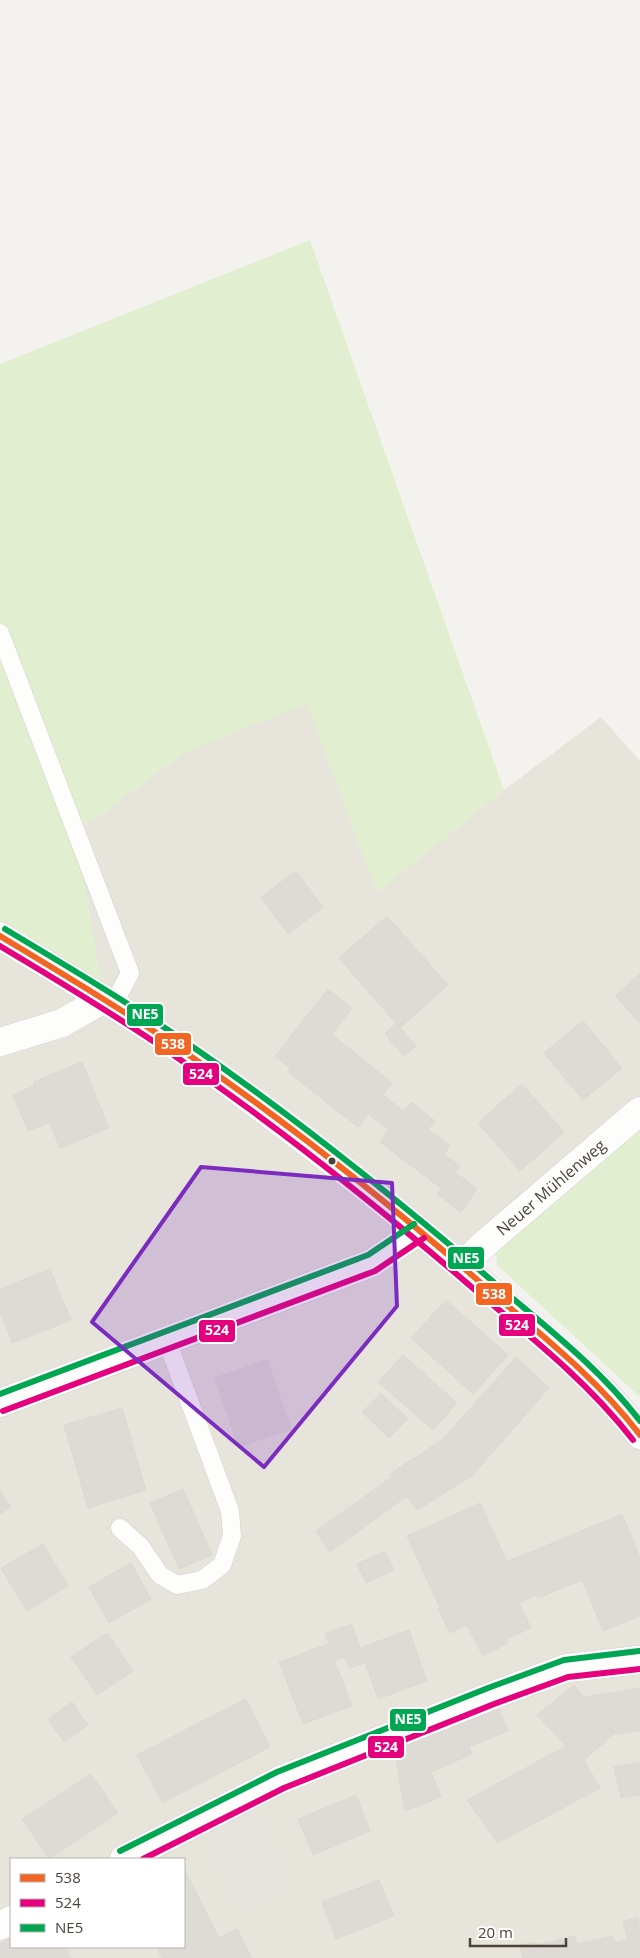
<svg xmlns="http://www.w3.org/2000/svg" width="640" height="1958" viewBox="0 0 640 1958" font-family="'Open Sans',sans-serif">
	<rect width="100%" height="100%" fill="#f4f2ee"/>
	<path fill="#e7e4dc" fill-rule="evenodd" d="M307,703L377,892L504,790L601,717L640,761V1111L463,1266L640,1435V1958H0V936L76,833L183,753ZM11,1859H184V1947H11Z"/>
	<g fill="#e1eecf">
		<polygon points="310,240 504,790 377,893 307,704 183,753 76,833 104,999 0,936 0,364"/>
		<polygon points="640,1124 640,1397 497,1265 496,1253 500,1243"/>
	</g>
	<polygon fill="#e6e3df" points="254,1808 293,1883 242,1910 207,1841 230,1831 225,1822"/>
	<g fill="#dedbd6" stroke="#dcd9d4">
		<polygon points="296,871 323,907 288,934 261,897"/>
		<polygon points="387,916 448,985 400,1028 339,958"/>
		<polygon points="640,973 640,1023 615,996"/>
		<polygon points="328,989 352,1008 332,1034 324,1028 291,1069 275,1056"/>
		<polygon points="583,1021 622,1068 583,1100 544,1053"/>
		<polygon points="396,1023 416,1046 404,1056 385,1034"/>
		<polygon points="324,1028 392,1083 383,1095 403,1111 411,1102 435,1121 428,1129 450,1146 444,1154 460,1166 442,1189 380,1142 389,1129 368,1114 358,1127 288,1072"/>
		<polygon points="82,1062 109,1128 60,1148 33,1082"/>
		<polygon points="522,1084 564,1132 541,1153 499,1104"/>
		<polygon points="34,1086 49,1123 28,1131 13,1095"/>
		<polygon points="499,1104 541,1153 520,1171 478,1123"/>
		<polygon points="455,1172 477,1189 461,1212 437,1194"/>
		<polygon points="50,1269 71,1320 12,1343 0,1312 0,1289"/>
		<polygon points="446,1300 508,1355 473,1394 411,1338"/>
		<polygon points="403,1355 457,1403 433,1430 378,1382"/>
		<polygon points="516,1357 549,1388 472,1476 417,1510 390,1474 442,1440"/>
		<polygon points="267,1360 291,1429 239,1447 215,1378"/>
		<polygon points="381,1393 408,1419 389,1438 362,1412"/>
		<polygon points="122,1408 146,1490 88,1508 64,1425"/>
		<polygon points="392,1477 407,1496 330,1552 316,1531"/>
		<polygon points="183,1489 212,1555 179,1569 150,1503"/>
		<polygon points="0,1491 11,1507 0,1514"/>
		<polygon points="480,1503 513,1575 440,1608 407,1536"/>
		<polygon points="622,1514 640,1558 640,1616 603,1631 582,1580 538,1598 521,1556"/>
		<polygon points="43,1544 68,1586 27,1611 1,1568"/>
		<polygon points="385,1551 394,1570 366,1583 357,1564"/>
		<polygon points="521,1556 537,1595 478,1619 467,1595 513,1575 507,1561"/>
		<polygon points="131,1563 151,1599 109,1623 89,1587"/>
		<polygon points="467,1595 478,1619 450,1633 438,1609"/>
		<polygon points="519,1603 531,1628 506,1639 492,1614"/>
		<polygon points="492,1614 508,1643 483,1656 467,1625"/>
		<polygon points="352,1624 365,1663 349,1668 334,1630"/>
		<polygon points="334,1630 345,1657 335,1660 325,1634"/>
		<polygon points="409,1630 427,1681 378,1699 360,1648"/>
		<polygon points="107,1633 133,1671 97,1695 71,1657"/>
		<polygon points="328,1644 352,1706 303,1724 279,1662"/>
		<polygon points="574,1685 614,1734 584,1760 600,1788 498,1843 467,1800 566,1746 537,1715"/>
		<polygon points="640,1688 640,1731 614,1734 585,1697"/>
		<polygon points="246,1699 270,1747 214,1776 189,1728"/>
		<polygon points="72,1702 88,1725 64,1742 48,1719"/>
		<polygon points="497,1704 508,1731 469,1747 458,1721"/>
		<polygon points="458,1721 472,1754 431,1772 441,1797 405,1811 394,1749"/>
		<polygon points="189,1728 214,1776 162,1803 137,1755"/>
		<polygon points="640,1762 640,1795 621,1798 614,1767"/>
		<polygon points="91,1774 118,1813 49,1859 22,1819"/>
		<polygon points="356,1795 370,1831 313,1855 298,1819"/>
		<polygon points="186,1872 219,1938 237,1929 252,1958 162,1958 156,1947 184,1947 184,1873"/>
		<polygon points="379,1880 394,1916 336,1939 322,1902"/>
		<polygon points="638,1918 640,1932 640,1958 631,1958 623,1921"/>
		<polygon points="575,1936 580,1958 539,1958 536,1945"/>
		<polygon points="613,1936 618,1958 580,1958 577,1944"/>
		<polygon points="11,1938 11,1947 65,1947 71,1958 0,1958 0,1944"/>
		<polygon points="627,1940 631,1958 618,1958 615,1943"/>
		<polygon points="536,1942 539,1958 523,1958 520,1945"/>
	</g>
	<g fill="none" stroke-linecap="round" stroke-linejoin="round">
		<defs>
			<g id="service">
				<polyline points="0,633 130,973 113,1005"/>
				<polyline points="120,1528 141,1547 160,1575 177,1585 202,1580 222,1565 232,1536 230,1511 167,1341"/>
			</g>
			<g id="minor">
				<polyline points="0,1042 62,1023 104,999"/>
				<path id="s1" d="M463,1266L481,1247L640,1111"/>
				<polyline points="0,1403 372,1263 419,1231"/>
				<polyline points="124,1859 280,1780 491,1696 566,1668 640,1660"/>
				<polyline points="0,1926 11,1920"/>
			</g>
			<path id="tertiary" d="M0,936C67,977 136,1017 200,1063C304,1138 406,1217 502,1301C549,1342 604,1384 640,1435"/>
		</defs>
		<use href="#service" stroke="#d2d0cb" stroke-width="19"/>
		<use href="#minor" stroke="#d2d0cb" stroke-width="29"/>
		<use href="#tertiary" stroke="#d2d0cb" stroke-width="29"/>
		<use href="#service" stroke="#fdfdfc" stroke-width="18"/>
		<use href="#minor" stroke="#fdfdfc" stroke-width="28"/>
		<use href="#tertiary" stroke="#fdfdfc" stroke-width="28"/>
		<defs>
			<path id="bus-1" d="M0,936C58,971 117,1006 173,1044C280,1117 383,1198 481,1283C536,1331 595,1376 640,1435"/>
			<g id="bus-2">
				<path d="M0,946C58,981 116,1015 172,1054C277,1126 378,1206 475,1290C531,1337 588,1382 633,1440"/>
				<polyline points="3,1411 375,1271 424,1238"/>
				<polyline points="143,1859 284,1788 494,1704 568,1677 640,1669"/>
			</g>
			<g id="bus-3">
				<path d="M5,929C63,964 123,999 180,1038C288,1112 391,1194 490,1279C542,1324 598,1366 640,1421"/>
				<polyline points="0,1394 368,1255 414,1224"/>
				<polyline points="120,1851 277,1772 488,1688 564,1660 639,1651"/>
			</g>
		</defs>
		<use href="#bus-1" stroke="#fff" stroke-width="10"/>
		<use href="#bus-2" stroke="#fff" stroke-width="10"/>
		<use href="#bus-3" stroke="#fff" stroke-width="10"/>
		<use href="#bus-1" stroke="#f26522" stroke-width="6"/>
		<use href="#bus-2" stroke="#e5007d" stroke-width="6"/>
		<use href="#bus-3" stroke="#00a651" stroke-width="6"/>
	</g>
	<path fill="#7b2cbf" fill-opacity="0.2" stroke="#7b2cbf" stroke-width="4" stroke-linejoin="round" d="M201,1167L392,1183L397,1306L264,1467L92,1322Z"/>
	<circle fill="#4b4439" stroke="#fff" stroke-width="2" cx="332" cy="1161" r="4.5"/>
	<g text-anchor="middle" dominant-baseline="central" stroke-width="5" stroke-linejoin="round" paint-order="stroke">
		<g font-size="16" fill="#4b4439" stroke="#fff">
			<text stroke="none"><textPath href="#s1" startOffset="118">Neuer Mühlenweg</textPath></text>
		</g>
	</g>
	<g stroke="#fff" stroke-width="2">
		<rect x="126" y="1003" width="38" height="24" rx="5" fill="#00a651"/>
		<rect x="154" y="1032" width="38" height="24" rx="5" fill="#f26522"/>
		<rect x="182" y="1062" width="38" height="24" rx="5" fill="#e5007d"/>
		<rect x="447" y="1246" width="38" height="24" rx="5" fill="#00a651"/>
		<rect x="475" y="1282" width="38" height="24" rx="5" fill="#f26522"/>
		<rect x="498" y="1313" width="38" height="24" rx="5" fill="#e5007d"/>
		<rect x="198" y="1319" width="38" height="24" rx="5" fill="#e5007d"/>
		<rect x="389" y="1708" width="38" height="24" rx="5" fill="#00a651"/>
		<rect x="367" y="1735" width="38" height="24" rx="5" fill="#e5007d"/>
	</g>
	<g font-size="14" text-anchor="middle" font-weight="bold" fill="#fff">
		<text x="145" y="1019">NE5</text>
		<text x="173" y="1049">538</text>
		<text x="201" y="1079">524</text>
		<text x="466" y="1263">NE5</text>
		<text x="494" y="1299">538</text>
		<text x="517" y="1330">524</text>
		<text x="217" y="1335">524</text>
		<text x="408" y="1724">NE5</text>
		<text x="386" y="1752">524</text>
	</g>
	<rect x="10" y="1858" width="175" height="90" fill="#ffffff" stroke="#b7b4b0"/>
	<rect x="20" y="1874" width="25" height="8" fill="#f26522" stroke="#b7b4b0"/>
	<text x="55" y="1883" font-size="15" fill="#4b4439">538</text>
	<rect x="20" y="1899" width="25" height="8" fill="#e5007d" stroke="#b7b4b0"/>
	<text x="55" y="1908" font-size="15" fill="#4b4439">524</text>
	<rect x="20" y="1924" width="25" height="8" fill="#00a651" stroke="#b7b4b0"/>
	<text x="55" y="1933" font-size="15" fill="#4b4439">NE5</text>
	<path d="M470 1938v8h96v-8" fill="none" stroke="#4b4439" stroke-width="2.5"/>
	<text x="478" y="1938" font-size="15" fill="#4b4439" stroke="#ffffff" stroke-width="4" paint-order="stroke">20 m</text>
</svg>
